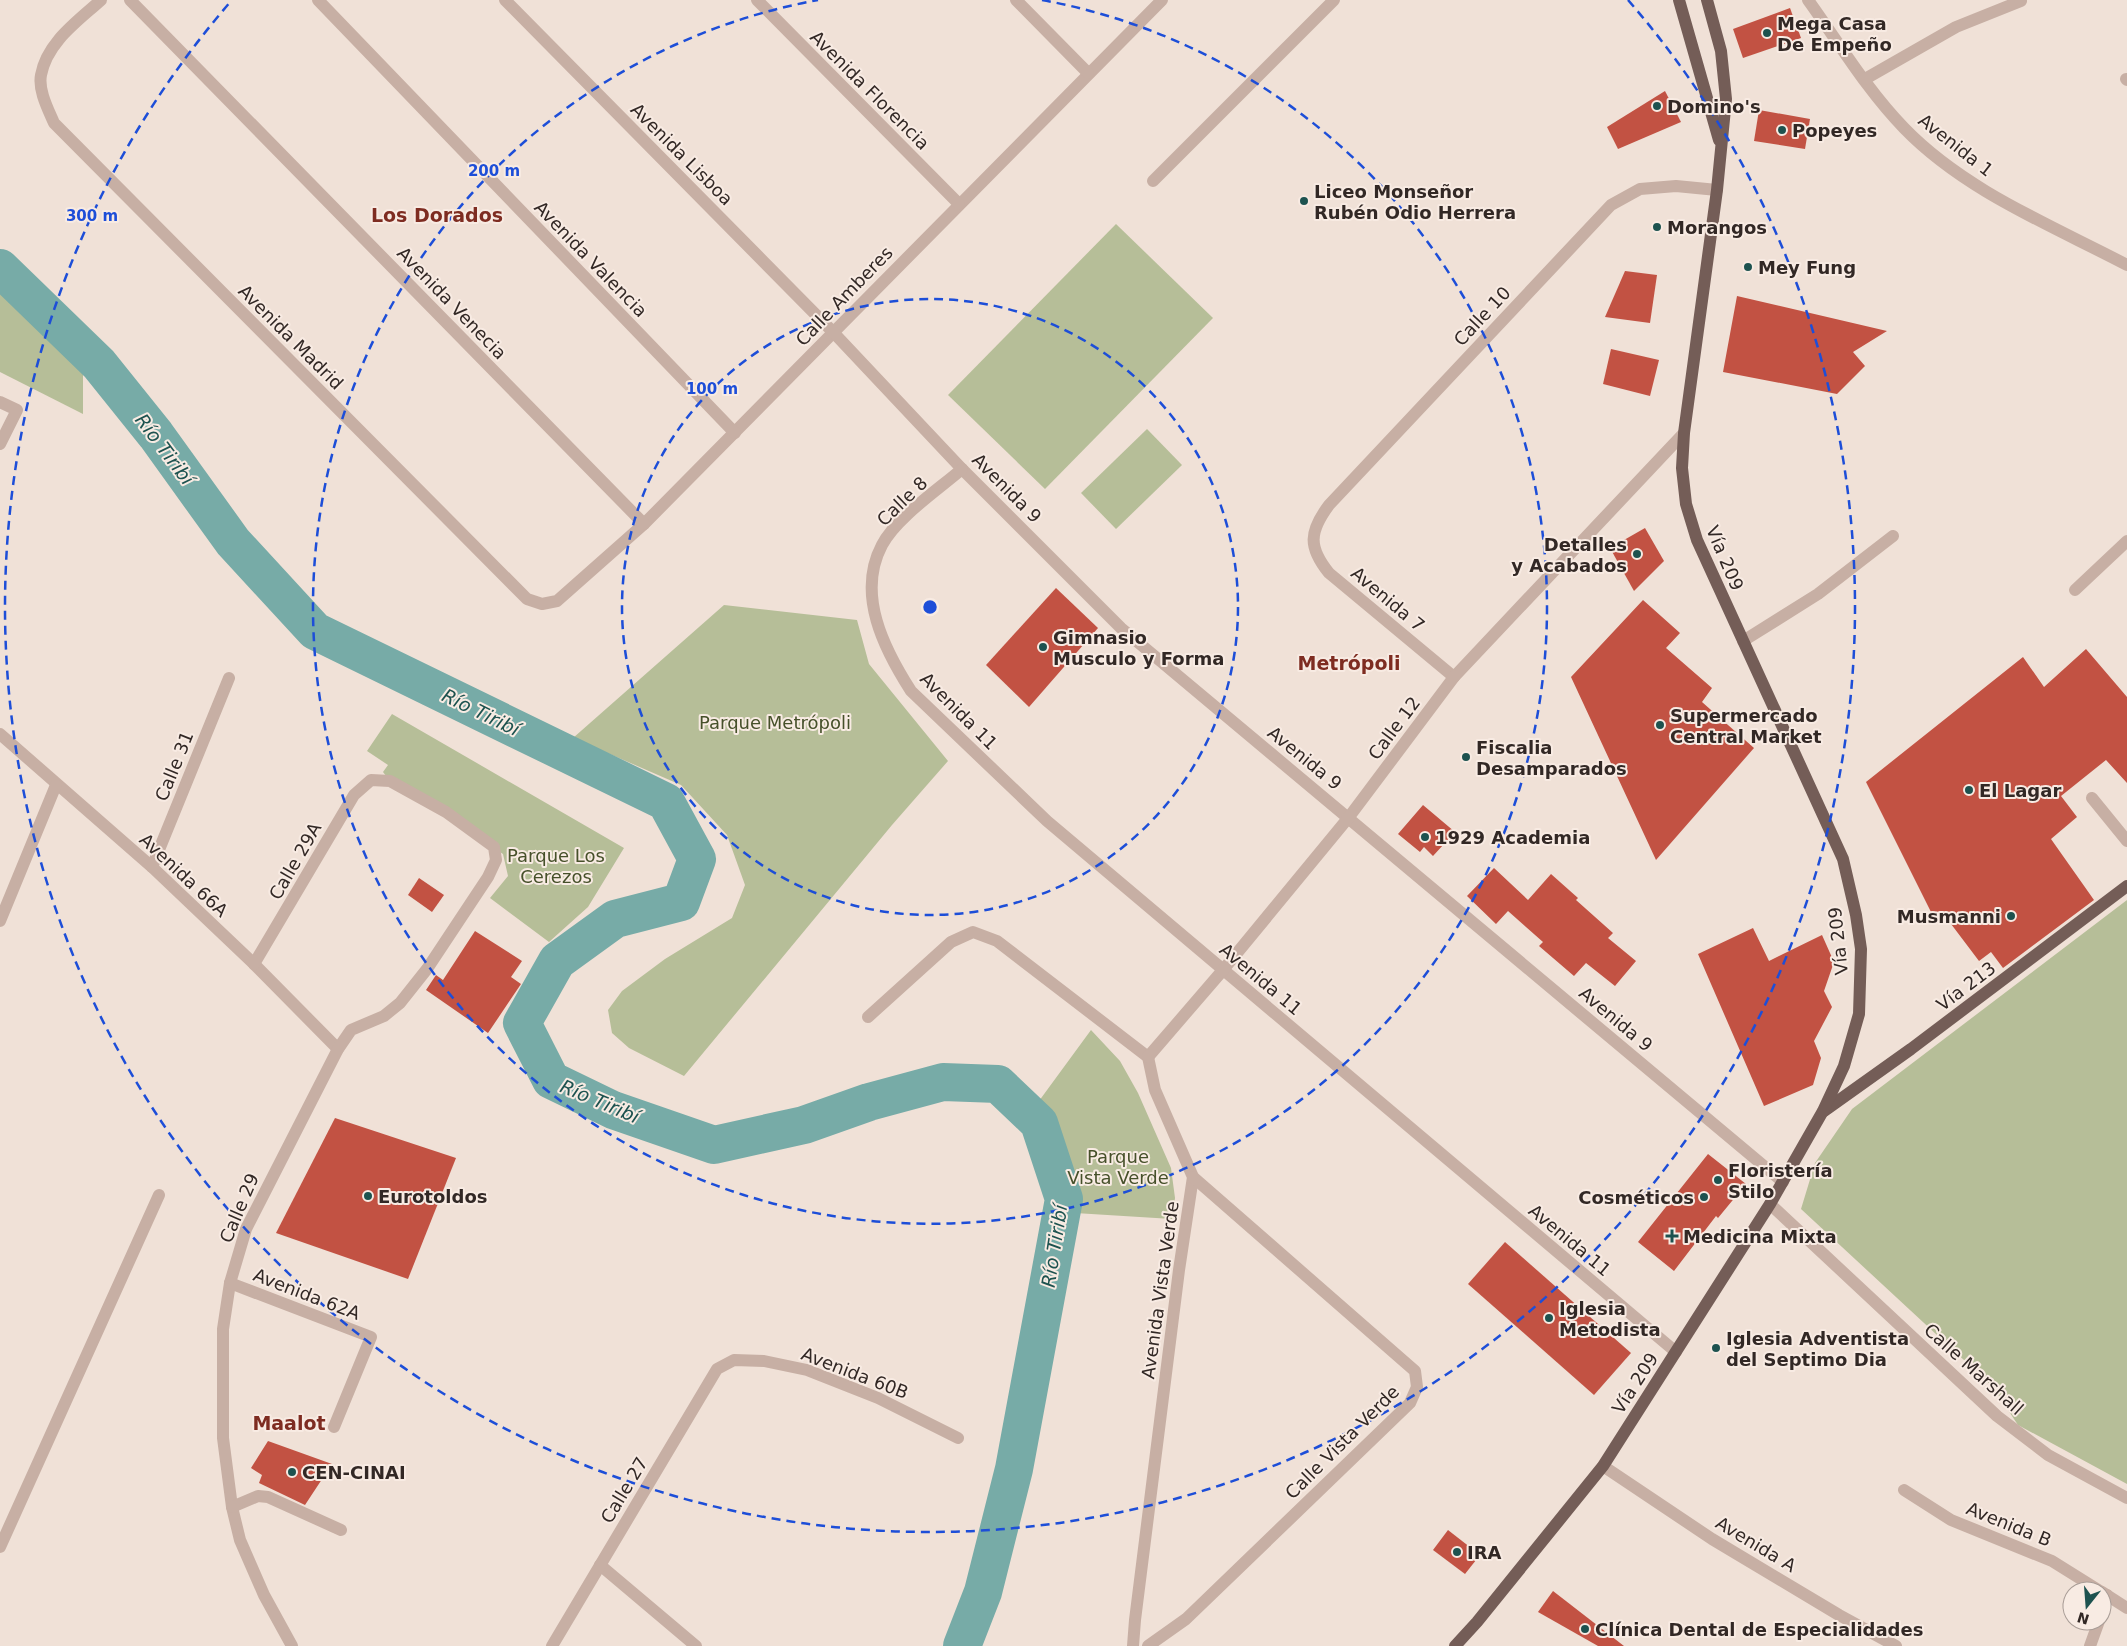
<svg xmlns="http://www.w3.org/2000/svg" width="2127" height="1646" viewBox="0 0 2127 1646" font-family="'DejaVu Sans',sans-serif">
	<rect width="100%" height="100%" fill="#f0e1d7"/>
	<g fill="#b6be98">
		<polygon points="1116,224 1213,318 1045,489 948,395"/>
		<polygon points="0,283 83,368 83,414 0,372"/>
		<polygon points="1147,429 1182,465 1116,529 1081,493"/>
		<polygon points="724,605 857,620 869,664 948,761 892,825 684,1076 629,1048 612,1033 608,1010 622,991 665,959 732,918 745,885 727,835 681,785 573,738"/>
		<polygon points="392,714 624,848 588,907 549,942 490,898 508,876 503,854 390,781 383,772 388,765 367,751"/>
		<polygon points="2127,900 2127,1484 2018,1425 1992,1386 1801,1209 1815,1163 1852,1109"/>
		<polygon points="1091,1030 1120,1061 1138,1093 1171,1168 1175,1198 1172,1219 1075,1213 1076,1195 1051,1112 1039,1101"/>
	</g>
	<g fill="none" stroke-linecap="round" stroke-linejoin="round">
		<polyline stroke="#77aba7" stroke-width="38" points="0,268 99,364 156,435 233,542 315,631 666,802 697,859 681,902 615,919 557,961 522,1023 551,1080 613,1110 714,1145 804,1125 869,1102 943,1082 998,1084 1039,1123 1064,1199 1014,1469 983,1592 962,1646"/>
	</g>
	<g fill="#c25243">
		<polygon points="1790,8 1801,38 1743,58 1733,29"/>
		<polygon points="1665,91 1681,122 1618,149 1607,127"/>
		<polygon points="1759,110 1810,119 1805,149 1754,141"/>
		<polygon points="1625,271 1657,275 1650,323 1605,317"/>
		<polygon points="1737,296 1887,331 1853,352 1865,366 1837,394 1723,372"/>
		<polygon points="1611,349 1659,360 1650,396 1603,384"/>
		<polygon points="1645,528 1664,561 1634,591 1610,548"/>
		<polygon points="1056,588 1098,628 1029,707 986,665"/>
		<polygon points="1643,600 1680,633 1666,648 1712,688 1702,702 1754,748 1656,860 1571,677"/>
		<polygon points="2086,649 2127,697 2127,783 2106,760 2061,796 2077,817 2051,839 2094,900 2003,968 1991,952 1979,961 1945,916 1936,922 1866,782 2023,657 2044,687"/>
		<polygon points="1423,805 1455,832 1433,856 1424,847 1420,852 1398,834"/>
		<polygon points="1494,868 1528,900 1551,874 1578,898 1576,900 1613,933 1608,938 1636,961 1615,986 1586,963 1574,976 1539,946 1543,942 1508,911 1496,924 1467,896"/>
		<polygon points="419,878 444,895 432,912 408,895"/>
		<polygon points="1753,928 1769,961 1822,935 1834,962 1824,991 1832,1007 1814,1041 1821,1058 1813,1085 1764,1106 1698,954"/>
		<polygon points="475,931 522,961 511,977 521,984 488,1033 426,990 436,975 443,980"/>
		<polygon points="335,1118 456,1158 408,1279 276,1233"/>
		<polygon points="1708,1154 1746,1184 1718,1218 1716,1216 1674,1271 1638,1242"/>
		<polygon points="1505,1242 1631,1353 1594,1395 1468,1284"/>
		<polygon points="268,1441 332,1464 305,1505 259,1483 262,1475 251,1468"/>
		<polygon points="1448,1530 1480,1555 1465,1574 1433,1550"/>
		<polygon points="1553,1591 1624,1646 1598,1646 1538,1612"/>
	</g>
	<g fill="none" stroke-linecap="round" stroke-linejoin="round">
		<g stroke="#c7afa4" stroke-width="12">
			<path d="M101,0C78,21 47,42 41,75C38,90 48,109 54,123L527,599L542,604L557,601L644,524L1162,0"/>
			<polyline points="130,0 644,524"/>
			<polyline points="318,0 735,433"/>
			<polyline points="505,0 833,332 962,469 1121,628 1783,1182"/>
			<polyline points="757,0 959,204"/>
			<polyline points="1016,0 1088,73"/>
			<path d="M1808,0C1839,43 1867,90 1904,128C1965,191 2051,225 2127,265"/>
			<polyline points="1865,79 1956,27 2021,1"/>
			<polyline points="2126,79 2127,80"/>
			<polyline points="1153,181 1334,0"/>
			<polyline points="0,402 17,410 0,444"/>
			<path d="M962,469C939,489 896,518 882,545C856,594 884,649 911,691L1047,821L1676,1352"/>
			<polyline points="2075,590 2127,541"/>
			<polyline points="1743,641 1818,594 1893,536"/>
			<path d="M1454,677L1329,573C1308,547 1309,532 1329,505L1611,205L1640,189L1676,186L1717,190"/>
			<polyline points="0,734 152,867 254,964 338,1049"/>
			<polyline points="2092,798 2127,841"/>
			<polyline points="152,867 229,678"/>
			<polyline points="0,921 56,785"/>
			<polyline points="254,964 354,795 371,780 390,781 446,812 494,847 496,860 488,877 427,969 400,1003 384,1016 351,1030 338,1049 246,1229 230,1283 223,1329 223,1438 232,1507 240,1540 250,1563 264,1595 292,1646"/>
			<polyline points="868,1017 951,942 973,932 997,941 1148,1057 1155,1090 1193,1177 1179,1270 1135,1620 1133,1646"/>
			<polyline points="1148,1057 1223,970 1349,817 1454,677 1684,433"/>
			<polyline points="1770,1204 1997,1416 2048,1455 2127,1498"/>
			<polyline points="230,1283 371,1337 334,1427"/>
			<polyline points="1603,1466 1712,1539 1839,1615 1896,1646"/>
			<polyline points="1904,1490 1951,1520 2052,1561 2100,1591"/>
			<polyline points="232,1507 258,1496 268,1497 341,1530"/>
			<polyline points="0,1547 159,1195"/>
			<polyline points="600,1565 696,1646"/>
			<polyline points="2102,1592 2127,1608"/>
			<polyline points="2102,1611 2107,1595"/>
			<polyline points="552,1646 717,1369 734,1360 764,1361 807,1370 878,1398 958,1438"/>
			<polyline points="1148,1646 1186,1619 1410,1403 1417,1387 1415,1371 1193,1177"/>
			<polyline points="2090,1646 2099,1621"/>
		</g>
		<g stroke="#745d57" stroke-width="12">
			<polyline points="1679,0 1719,140"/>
			<polyline points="1824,1111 1911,1049 2127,886"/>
			<polyline points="1455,1646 1477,1622 1603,1466 1770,1204 1823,1111 1844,1066 1859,1014 1861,949 1856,915 1843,859 1697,540 1686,504 1682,468 1684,433 1717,190 1726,99 1721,51 1707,0"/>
		</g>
	</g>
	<g fill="none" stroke="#1d4ed8" stroke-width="2.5" stroke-dasharray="9 6">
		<circle cx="930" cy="607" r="308"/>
		<path d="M1042 0A617 617 0 1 1 818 0"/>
		<path d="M1628 0A925 925 0 1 1 232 0"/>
	</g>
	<g fill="#1d524f" stroke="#f8ebe3" stroke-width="2">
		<circle cx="1767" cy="33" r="5"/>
		<circle cx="1657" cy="106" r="5"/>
		<circle cx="1782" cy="130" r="5"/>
		<circle cx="1304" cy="201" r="5"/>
		<circle cx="1657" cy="227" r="5"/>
		<circle cx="1748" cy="267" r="5"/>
		<circle cx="1637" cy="554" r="5"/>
		<circle cx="1043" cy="647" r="5"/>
		<circle cx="1660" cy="725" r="5"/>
		<circle cx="1466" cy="757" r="5"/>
		<circle cx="1969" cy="790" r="5"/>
		<circle cx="1425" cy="837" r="5"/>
		<circle cx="2011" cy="916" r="5"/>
		<circle cx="1718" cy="1180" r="5"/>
		<circle cx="368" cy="1196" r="5"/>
		<circle cx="1704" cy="1197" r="5"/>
		<path d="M1669.5 1228.5h5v5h5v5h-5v5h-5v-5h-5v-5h5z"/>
		<circle cx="1549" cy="1318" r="5"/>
		<circle cx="1716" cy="1348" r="5"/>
		<circle cx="292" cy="1472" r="5"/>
		<circle cx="1457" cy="1552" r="5"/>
		<circle cx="1585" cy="1629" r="5"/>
	</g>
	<g text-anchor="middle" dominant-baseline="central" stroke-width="4" stroke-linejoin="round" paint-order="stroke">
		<g font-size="18" font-weight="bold" fill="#322825" stroke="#f8ebe3" text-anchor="start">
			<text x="1777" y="23">Mega Casa<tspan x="1777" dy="21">De Empeño</tspan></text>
			<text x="1667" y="106">Domino's</text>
			<text x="1792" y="130">Popeyes</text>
			<text x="1314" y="191">Liceo Monseñor<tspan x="1314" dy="21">Rubén Odio Herrera</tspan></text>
			<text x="1667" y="227">Morangos</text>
			<text x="1758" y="267">Mey Fung</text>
			<text x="1627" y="544" text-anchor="end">Detalles<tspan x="1627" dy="21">y Acabados</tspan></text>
			<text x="1053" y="637">Gimnasio<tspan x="1053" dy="21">Musculo y Forma</tspan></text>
			<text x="1670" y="715">Supermercado<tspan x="1670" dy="21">Central Market</tspan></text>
			<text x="1476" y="747">Fiscalia<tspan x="1476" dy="21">Desamparados</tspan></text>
			<text x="1979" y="790">El Lagar</text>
			<text x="1435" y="837">1929 Academia</text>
			<text x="2001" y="916" text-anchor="end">Musmanni</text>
			<text x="1728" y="1170">Floristería<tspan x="1728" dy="21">Stilo</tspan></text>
			<text x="378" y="1196">Eurotoldos</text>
			<text x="1694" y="1197" text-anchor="end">Cosméticos</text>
			<text x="1683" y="1236">Medicina Mixta</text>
			<text x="1559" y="1308">Iglesia<tspan x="1559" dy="21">Metodista</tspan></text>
			<text x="1726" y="1338">Iglesia Adventista<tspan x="1726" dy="21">del Septimo Dia</tspan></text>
			<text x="302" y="1472">CEN-CINAI</text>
			<text x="1467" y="1552">IRA</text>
			<text x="1595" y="1629">Clínica Dental de Especialidades</text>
		</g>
		<g font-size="18" fill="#322825" stroke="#f8ebe3">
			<text transform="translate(870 90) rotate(45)">Avenida Florencia</text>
			<text transform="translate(1956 145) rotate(38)">Avenida 1</text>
			<text transform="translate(682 154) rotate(45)">Avenida Lisboa</text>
			<text transform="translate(591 259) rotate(46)">Avenida Valencia</text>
			<text transform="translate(844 296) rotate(-46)">Calle Amberes</text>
			<text transform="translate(452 303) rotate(46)">Avenida Venecia</text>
			<text transform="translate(1482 316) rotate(-47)">Calle 10</text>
			<text transform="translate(291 337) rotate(45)">Avenida Madrid</text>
			<text transform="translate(1007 488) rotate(45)">Avenida 9</text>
			<text transform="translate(902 501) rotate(-44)">Calle 8</text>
			<text transform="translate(1725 558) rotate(67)">Vía 209</text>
			<text transform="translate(1388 599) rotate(40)">Avenida 7</text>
			<text transform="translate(959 711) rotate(45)">Avenida 11</text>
			<text transform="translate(1394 728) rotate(-53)">Calle 12</text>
			<text transform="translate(1305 758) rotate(39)">Avenida 9</text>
			<text transform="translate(174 766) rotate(-68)">Calle 31</text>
			<text transform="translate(295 861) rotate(-60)">Calle 29A</text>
			<text transform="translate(184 875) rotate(43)">Avenida 66A</text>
			<text transform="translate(1838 941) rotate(-96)">Vía 209</text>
			<text transform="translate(1261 979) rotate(40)">Avenida 11</text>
			<text transform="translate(1966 986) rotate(-37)">Vía 213</text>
			<text transform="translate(1616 1019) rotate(40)">Avenida 9</text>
			<text transform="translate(239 1208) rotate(-67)">Calle 29</text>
			<text transform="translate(1570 1240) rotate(40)">Avenida 11</text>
			<text transform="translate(1160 1290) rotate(-82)">Avenida Vista Verde</text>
			<text transform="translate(307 1294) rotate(21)">Avenida 62A</text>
			<text transform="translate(1974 1369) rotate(42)">Calle Marshall</text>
			<text transform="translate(855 1373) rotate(21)">Avenida 60B</text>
			<text transform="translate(1635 1383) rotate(-57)">Vía 209</text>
			<text transform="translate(1342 1442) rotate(-45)">Calle Vista Verde</text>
			<text transform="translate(624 1490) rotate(-59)">Calle 27</text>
			<text transform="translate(2009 1524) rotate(22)">Avenida B</text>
			<text transform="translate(1756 1544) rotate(31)">Avenida A</text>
		</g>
		<g font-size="18" fill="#46502a" stroke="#f8ebe3">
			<text x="775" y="722">Parque Metrópoli</text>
			<text x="556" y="855">Parque Los<tspan x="556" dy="21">Cerezos</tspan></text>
			<text x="1118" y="1156">Parque<tspan x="1118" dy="21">Vista Verde</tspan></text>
		</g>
		<g font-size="19" font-weight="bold" fill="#7e2c21" stroke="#f8ebe3">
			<text x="437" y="215">Los Dorados</text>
			<text x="1349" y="663">Metrópoli</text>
			<text x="289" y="1423">Maalot</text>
		</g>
		<g font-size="19" font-style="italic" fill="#1d524f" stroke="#f8ebe3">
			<text transform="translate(165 449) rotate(53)">Río Tiribí</text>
			<text transform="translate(481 712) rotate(26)">Río Tiribí</text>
			<text transform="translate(600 1101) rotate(23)">Río Tiribí</text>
			<text transform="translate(1054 1246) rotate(-81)">Río Tiribí</text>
		</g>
	</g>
	<circle cx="930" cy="607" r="8" fill="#1d4ed8" stroke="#f8ebe3" stroke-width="2.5"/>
	<g font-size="15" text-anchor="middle" font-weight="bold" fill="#1d4ed8" stroke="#f8ebe3" stroke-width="4" stroke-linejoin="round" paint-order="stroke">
		<text x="494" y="176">200 m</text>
		<text x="92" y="221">300 m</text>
		<text x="712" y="394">100 m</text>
	</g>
	<g transform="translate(2087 1606) rotate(197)"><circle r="24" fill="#f8ebe3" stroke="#a99d97"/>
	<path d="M0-4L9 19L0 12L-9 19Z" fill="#1d524f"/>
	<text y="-8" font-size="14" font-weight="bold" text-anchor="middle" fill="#322825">N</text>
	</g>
</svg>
